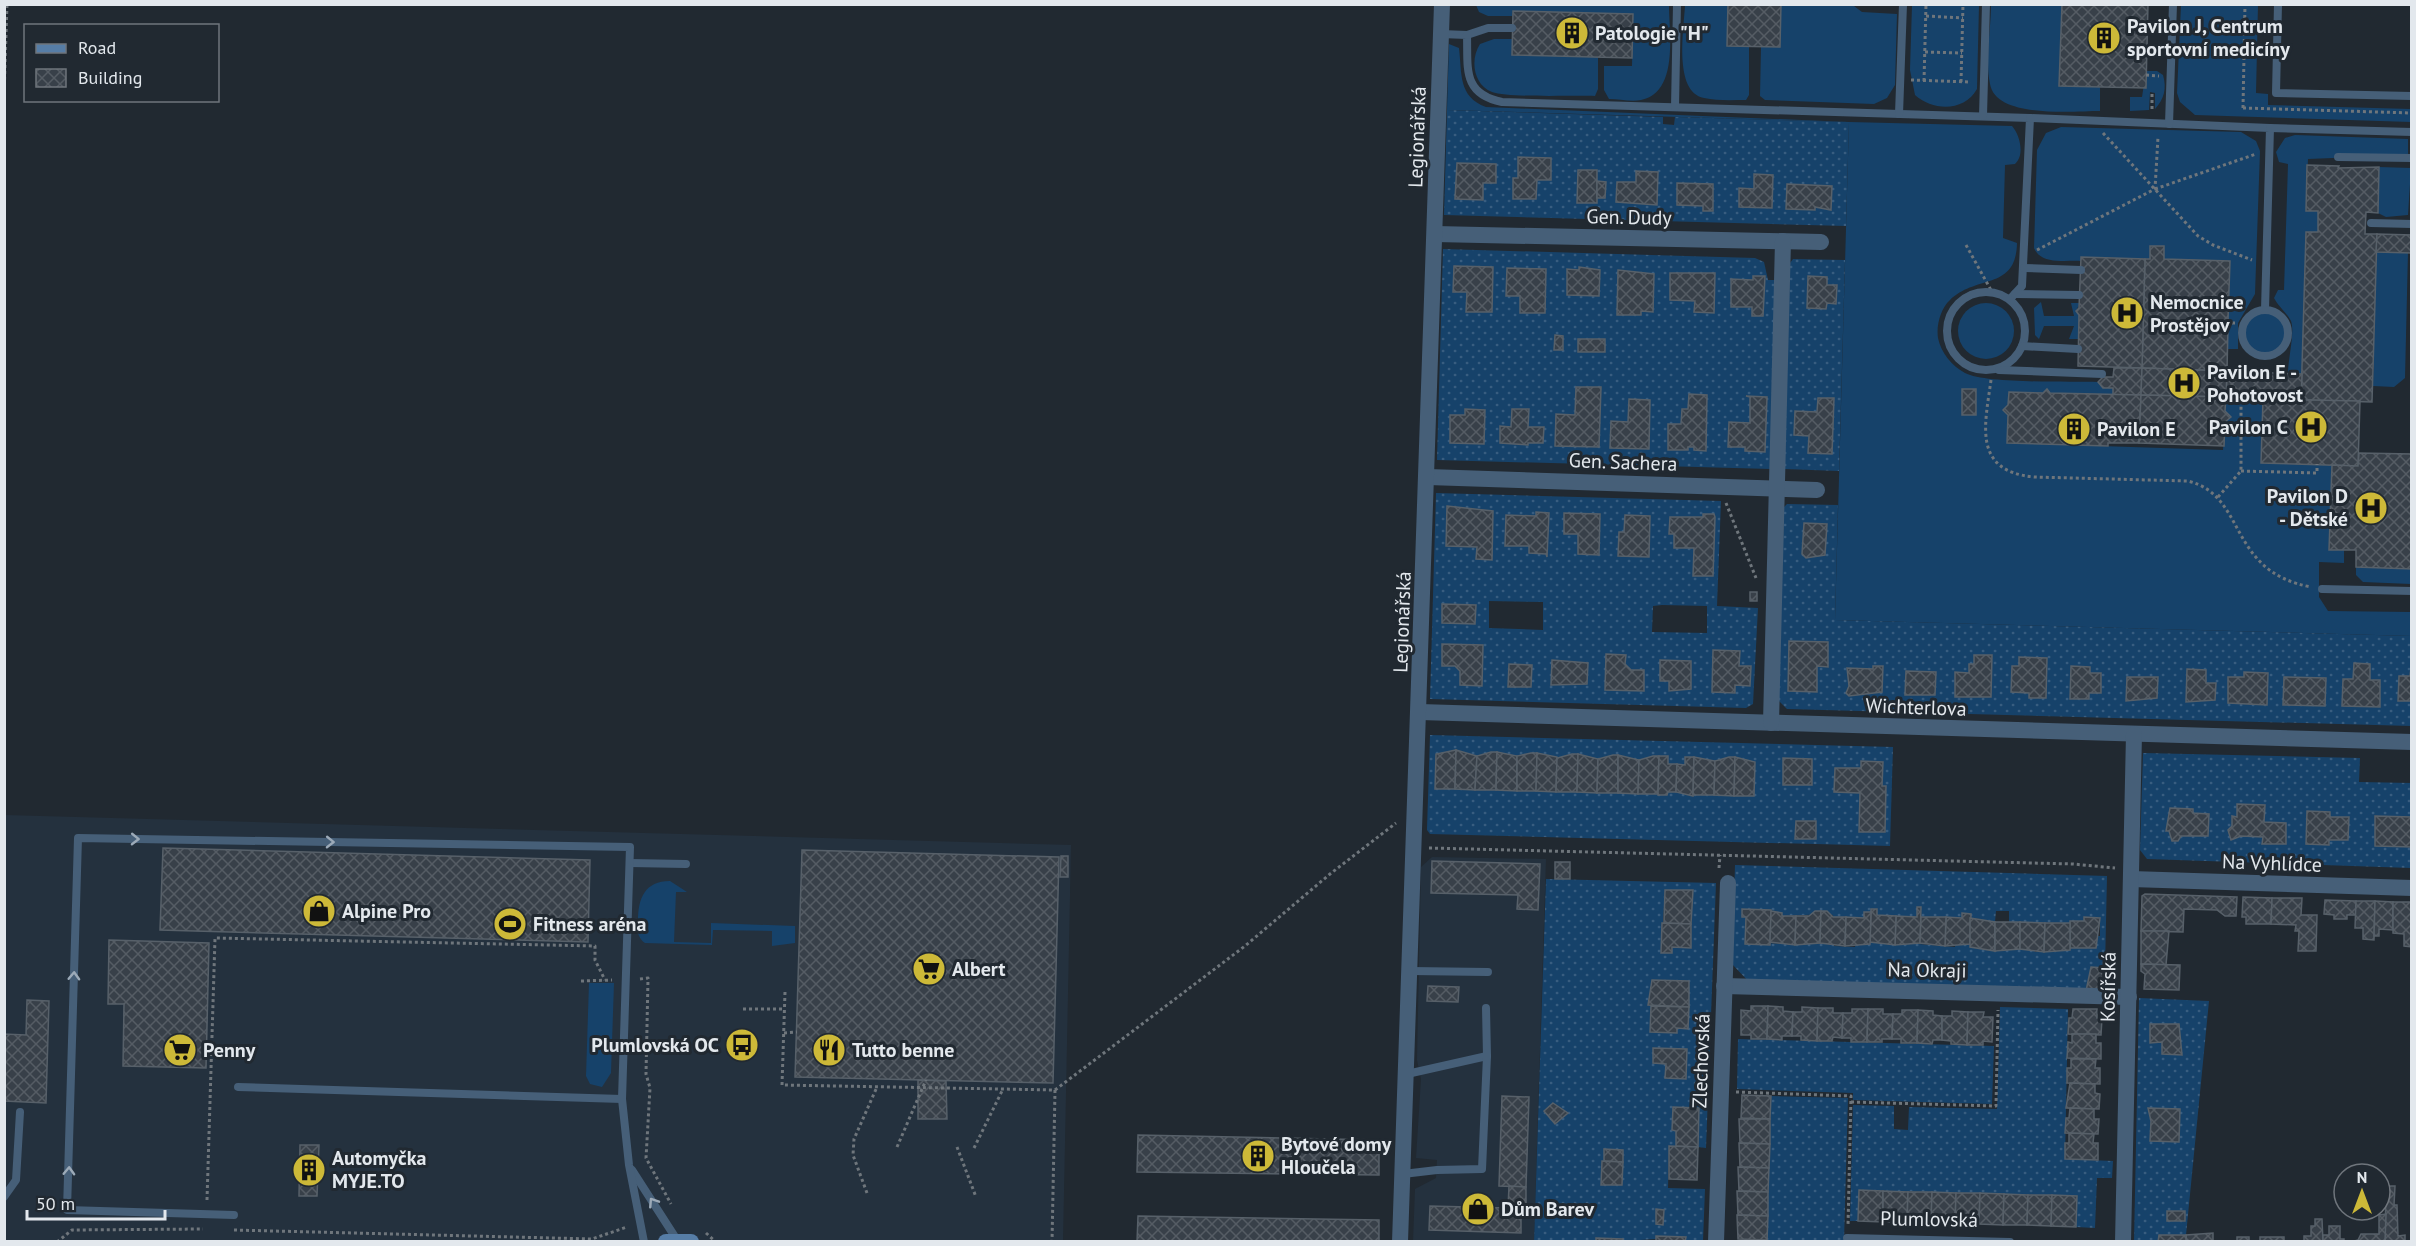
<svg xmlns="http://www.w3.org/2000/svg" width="2416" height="1246" viewBox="0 0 2416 1246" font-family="'PT Sans',sans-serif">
	<defs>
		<pattern id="garden-dots" width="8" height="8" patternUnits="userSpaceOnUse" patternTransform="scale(1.5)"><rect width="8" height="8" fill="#16426a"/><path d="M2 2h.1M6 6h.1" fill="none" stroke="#385d80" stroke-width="1.8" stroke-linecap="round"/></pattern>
		<pattern id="building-cross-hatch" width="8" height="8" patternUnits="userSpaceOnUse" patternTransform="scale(1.5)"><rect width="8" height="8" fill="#384049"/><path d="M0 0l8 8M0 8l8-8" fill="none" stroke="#555c64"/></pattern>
	</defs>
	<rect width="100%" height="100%" fill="#212931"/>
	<g fill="#24313e">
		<polygon points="5,815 1071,845 1063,1241 5,1242"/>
		<polygon points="1432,857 1546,859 1534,1241 1413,1242 1415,1189 1436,1178 1437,1160 1416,1158 1421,1079 1417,1060 1421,867"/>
	</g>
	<g fill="#16426a">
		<path d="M1476,5H1669C1669,33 1679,92 1641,100C1631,102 1619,99 1609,99L1604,90V66H1632L1633,14L1513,11L1512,16H1488L1479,12Z"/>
		<path d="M1685,5H1728L1749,46V95L1746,100C1733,100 1717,101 1704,98C1673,92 1684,28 1685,5Z"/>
		<polygon points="1781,5 1854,6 1862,12 1897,14 1895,85 1887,98 1874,104 1765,100 1760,96 1761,47 1780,47"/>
		<path d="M1912,5H1979L1977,89C1964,112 1933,111 1915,95L1910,70Z"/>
		<path d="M1991,5H2062L2059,85L2100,87V111C2073,111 1996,119 1990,84C1985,60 1991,29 1991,5Z"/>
		<polygon points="2181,5 2258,5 2256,93 2268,94 2268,105 2411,109 2411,122 2195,115 2180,102 2177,93"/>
		<path d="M1494,39H1512V55L1598,57V89L1595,96C1573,95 1509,98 1492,92C1473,85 1470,59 1480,44Z"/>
		<path d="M1449,44L1459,48C1462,73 1458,97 1486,107L1849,122L2012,126C2020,135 2025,155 2015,164L2005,165L2003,238L2017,243C2016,291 1977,274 1950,300C1941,308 1936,325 1938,338C1941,353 1952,366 1965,373C1987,384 2069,381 2098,382L2103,388H2113V395L2050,393L2047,390L2043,393L2009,392L2008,405L2003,410L2008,415L2007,443L2223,450L2225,422L2230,417L2225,411L2226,397L2263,399L2261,463L2332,465L2329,549L2344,550V563L2319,562V597L2328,611L2411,612V636L1835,620L1849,122L1447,110Z"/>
		<path d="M2146,71H2157L2163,75C2167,89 2164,99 2155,109V93L2150,92L2149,110L2130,111V97H2142Z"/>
		<path d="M2061,127L2241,132L2256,141L2260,151L2255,294L2238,323V349H2227L2228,326L2232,323L2228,319L2230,261L2164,259V246H2151L2150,259L2081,257V261C2065,260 2041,265 2034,248L2037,150L2046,133Z"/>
		<path d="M2295,135L2408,139V155L2308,159L2306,210L2318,211V232L2306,233L2302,374L2288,373C2288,359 2295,332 2291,321C2287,313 2278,306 2274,298L2278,290H2284L2288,164L2279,162L2276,152L2285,138Z"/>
		<polygon points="2379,167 2411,168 2408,215 2386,217 2378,213"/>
		<polygon points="2376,252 2408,252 2405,378 2394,387 2373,386"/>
		<polygon points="2041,302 2044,316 2074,316 2071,303 2080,303 2076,311 2079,315 2079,339 2069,339 2074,326 2044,326 2039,339 2035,335 2034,308"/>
		<circle cx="1986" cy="331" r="28"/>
		<circle cx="2265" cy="333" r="23"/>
		<polygon points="2356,567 2411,569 2411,584 2363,582 2356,575"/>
		<path d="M670,881L687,892H676L674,942L711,943V923L795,926V943L772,946V931L713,930L712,945L645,943C637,937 637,930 638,921C638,898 645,881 670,881Z"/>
		<polygon points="589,983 614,983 611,1073 602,1087 590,1084 586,1076"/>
	</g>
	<g fill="url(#garden-dots)" fill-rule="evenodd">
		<polygon points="1447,110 1663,117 1663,124 1674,125 1675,117 1849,122 1846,226 1444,215"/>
		<polygon points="1443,249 1755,258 1764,262 1768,280 1775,280 1771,469 1437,460"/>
		<polygon points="1793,259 1845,260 1839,471 1784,469 1790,263"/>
		<path d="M1436,493L1721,501L1717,606L1758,608L1753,704L1746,708L1430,699ZM1489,601L1543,602V630L1489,628ZM1662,605L1707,606V633L1652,632L1653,606Z"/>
		<polygon points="1787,504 1838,505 1835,620 2411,636 2411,726 1787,709 1778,700 1784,507"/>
		<polygon points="1430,735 1893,747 1890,846 1430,834 1427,830"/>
		<polygon points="2143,753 2360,758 2359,782 2411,783 2411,868 2147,859 2140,850"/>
		<path d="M1735,865L2107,876L2105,968L2091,967L2086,991L1749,982L1732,964ZM1917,907H1921V917L1962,918L1963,913L1970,914V918L1981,919L1982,921L1995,922L1996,911H2009V922L2070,923L2071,921H2084V917L2100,918V936H2096V948H2070L2069,950L2035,952L2034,949L2005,948V951L1985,950L1984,948L1970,947V944H1955V947L1906,943L1905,945L1885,944L1884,942H1870V944H1855V947L1834,946V944L1745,943L1746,917H1742V909L1776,911L1782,916L1827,914L1833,915V917L1864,918V912H1871V909H1877V915L1917,917Z"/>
		<path d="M1546,879L1716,883L1706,1148L1698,1147L1699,1108H1673L1672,1130L1676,1131V1146L1669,1147L1668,1188L1705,1189L1703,1241H1685V1237L1657,1236L1656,1239L1623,1241V1239L1596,1238V1241L1534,1242ZM1665,890L1692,891L1691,948L1672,947L1671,953H1661ZM1652,980L1689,982L1688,1029L1677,1028L1676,1033L1651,1032V1006L1648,1005ZM1654,1048L1687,1049L1686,1079L1665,1078L1666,1064L1653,1063ZM1553,1103L1567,1114L1555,1124L1544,1111Z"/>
		<polygon points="2139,998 2209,1001 2186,1235 2159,1235 2158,1241 2134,1242"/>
		<polygon points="2000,1007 2068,1009 2065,1159 2113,1161 2112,1178 2097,1178 2095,1228 2076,1227 2076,1196 1859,1190 1858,1221 1850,1221 1853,1105 1894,1106 1894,1129 1908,1130 1909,1107 1997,1109"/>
		<polygon points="1738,1039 1994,1046 1992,1104 1853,1100 1853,1093 1737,1089"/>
		<polygon points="1771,1096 1848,1098 1844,1241 1767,1240"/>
	</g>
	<g fill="url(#building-cross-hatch)" stroke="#576069" stroke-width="1.5">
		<polygon points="1728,4 1781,4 1780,47 1727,46"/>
		<polygon points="2062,4 2148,4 2146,88 2059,86"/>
		<polygon points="1513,11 1633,14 1632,58 1512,55"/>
		<polygon points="1518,157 1551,158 1551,180 1537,180 1536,199 1513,199 1513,178 1518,178"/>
		<polygon points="1457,163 1496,164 1496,183 1483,183 1483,200 1455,199"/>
		<polygon points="2307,165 2339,166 2338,168 2379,167 2378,213 2366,212 2365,234 2377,234 2372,402 2301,400 2306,232 2318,232 2318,211 2306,211"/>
		<polygon points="1578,170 1597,170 1597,203 1577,203"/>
		<polygon points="1636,171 1658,172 1657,205 1616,202 1617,182 1636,182"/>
		<polygon points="1754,174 1773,175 1772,208 1739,207 1739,188 1754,189"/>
		<polygon points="1597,181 1606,182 1605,198 1597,198"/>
		<polygon points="1677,183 1713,184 1713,211 1703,211 1703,206 1677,205"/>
		<polygon points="1787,184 1832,186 1831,210 1815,207 1815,210 1786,209"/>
		<polygon points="2377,234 2412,235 2412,253 2376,252"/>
		<polygon points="2150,246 2164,246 2164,259 2230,261 2228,319 2232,323 2228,326 2227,371 2142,368 2145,259 2150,259"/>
		<polygon points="2081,257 2145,259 2142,368 2078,366 2079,315 2076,311 2079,308"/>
		<polygon points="1454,266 1493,267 1492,312 1466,312 1467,292 1453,292"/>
		<polygon points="1579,267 1600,270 1599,296 1567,295 1567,269 1579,270"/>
		<polygon points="1507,268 1546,269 1545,313 1520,313 1520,296 1506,296"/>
		<polygon points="1618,270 1654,274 1653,312 1641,311 1641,315 1617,315"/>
		<polygon points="1670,273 1715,273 1714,313 1694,312 1695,301 1670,300"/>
		<polygon points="1753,276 1765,276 1763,316 1752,316 1752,307 1731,307 1731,279 1753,280"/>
		<polygon points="1808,276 1827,277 1827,285 1837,285 1836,304 1827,303 1826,309 1807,308"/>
		<polygon points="1555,335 1563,336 1563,350 1554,350"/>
		<rect x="1578" y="339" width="27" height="13"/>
		<polygon points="2237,365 2247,366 2247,372 2302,374 2301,400 2226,397 2227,371 2237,372"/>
		<polygon points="2114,368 2142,368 2141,395 2113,395 2113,388 2103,388 2098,382 2103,377 2113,377"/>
		<polygon points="2142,368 2227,371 2226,397 2141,395"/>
		<polygon points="1576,387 1601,387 1599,447 1555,446 1556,414 1575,415"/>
		<rect x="1962" y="389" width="14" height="26"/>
		<polygon points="2047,389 2050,393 2141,395 2139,443 2108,443 2108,446 2007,443 2008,415 2003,410 2008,405 2009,392 2043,393"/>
		<polygon points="1689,394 1707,395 1706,451 1694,450 1694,447 1688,447 1688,450 1668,450 1668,424 1681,424 1682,409 1688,409"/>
		<polygon points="2141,395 2226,397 2225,411 2231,417 2225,422 2224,446 2139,443"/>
		<polygon points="1746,396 1767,397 1765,452 1745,451 1745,447 1728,447 1729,422 1750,423 1750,397"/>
		<polygon points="1818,398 1834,398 1832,454 1808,453 1809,436 1794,435 1795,411 1817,412"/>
		<polygon points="1629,399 1650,400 1649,449 1610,448 1611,421 1628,422"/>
		<polygon points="2263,399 2360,401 2358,466 2261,463"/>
		<polygon points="1465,409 1485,410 1484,444 1450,443 1450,415 1465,415"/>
		<polygon points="1512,409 1529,409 1528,427 1544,427 1543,443 1528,443 1528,445 1500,443 1500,426 1511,427"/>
		<polygon points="2359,453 2412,454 2412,569 2356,567 2356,550 2329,550 2332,465 2358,466"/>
		<polygon points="1447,506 1493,511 1492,560 1476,559 1477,547 1446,546"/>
		<polygon points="1536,512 1549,513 1547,557 1546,554 1529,553 1529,546 1505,546 1506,515 1536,516"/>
		<polygon points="1564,513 1600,514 1599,555 1578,554 1578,534 1564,534"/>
		<polygon points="1703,514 1714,514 1715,517 1713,576 1693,576 1694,548 1674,548 1674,534 1669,534 1670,517 1703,517"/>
		<polygon points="1625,515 1650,516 1649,557 1618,556 1619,532 1624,532"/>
		<polygon points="1804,523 1827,524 1825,555 1806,558 1802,554"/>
		<rect x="1750" y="592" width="7" height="9"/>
		<polygon points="1442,604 1476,605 1475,624 1442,623"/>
		<polygon points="1789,641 1828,642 1828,667 1817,666 1817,692 1788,691"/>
		<polygon points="1442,644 1483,645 1482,686 1460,685 1460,671 1455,666 1442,666"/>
		<polygon points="1713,650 1740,651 1739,666 1751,666 1750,686 1735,685 1735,693 1712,692"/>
		<polygon points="1606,654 1626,655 1625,664 1631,670 1644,670 1644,691 1605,690"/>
		<polygon points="1974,655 1992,655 1991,697 1955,697 1955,672 1969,673 1969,664 1974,664"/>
		<polygon points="2019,657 2047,658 2046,698 2029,698 2029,693 2011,692 2012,666 2019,666"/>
		<polygon points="1552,660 1588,663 1587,684 1551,685"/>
		<polygon points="1660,660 1691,661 1691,689 1669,691 1669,681 1660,681"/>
		<polygon points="2354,663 2370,664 2370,680 2380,680 2380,707 2342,706 2343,679 2353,679"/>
		<polygon points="1509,664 1532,665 1531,687 1508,687"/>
		<polygon points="1873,666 1883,666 1882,692 1849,696 1846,693 1849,686 1847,668 1873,669"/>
		<polygon points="2071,666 2090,667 2090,673 2101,673 2101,693 2089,693 2089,699 2070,699"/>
		<polygon points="2411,668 2411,701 2398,701 2399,676 2410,676"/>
		<polygon points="2187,669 2206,670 2206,683 2216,683 2215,700 2186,702"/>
		<polygon points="1906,671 1936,672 1935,695 1905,695"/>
		<polygon points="2244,672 2268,673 2267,705 2228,703 2228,677 2244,677"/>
		<polygon points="2127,677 2158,677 2157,698 2126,701"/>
		<polygon points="2284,677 2326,678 2325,706 2283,705"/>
		<polygon points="1456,750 1455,789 1435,789 1436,754"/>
		<polygon points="1456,750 1477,756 1475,790 1455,789"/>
		<polygon points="1491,752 1497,752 1496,790 1475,790 1477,756"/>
		<polygon points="1497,752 1517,756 1517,791 1496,790"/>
		<polygon points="1531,753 1537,753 1536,791 1517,791 1517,756"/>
		<polygon points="1537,753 1557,757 1556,792 1536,791"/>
		<polygon points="1572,754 1578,754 1577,792 1556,792 1557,758"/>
		<polygon points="1578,754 1598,759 1597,793 1577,792"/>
		<polygon points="1613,755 1618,755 1618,793 1597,793 1598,759"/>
		<polygon points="1618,755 1639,760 1638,794 1618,793"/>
		<polygon points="1653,756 1659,756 1658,794 1638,794 1639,760"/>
		<polygon points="1659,756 1668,756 1668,764 1677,764 1676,792 1668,792 1667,795 1658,795"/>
		<polygon points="1685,757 1694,757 1693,796 1676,792 1677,764 1685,765"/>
		<polygon points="1694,757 1715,761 1714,795 1693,795"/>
		<polygon points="1729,757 1735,757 1734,796 1714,795 1715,761"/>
		<polygon points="1735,757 1755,762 1754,796 1734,796"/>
		<polygon points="1783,758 1812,759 1812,785 1783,785"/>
		<polygon points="1861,761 1883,762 1882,786 1886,786 1885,832 1859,832 1860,793 1834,792 1835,768 1861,768"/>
		<polygon points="2237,804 2265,805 2264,822 2286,823 2286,844 2262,844 2263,837 2241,836 2231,840 2228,830 2232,826 2232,816 2237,817"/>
		<polygon points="2170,808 2193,809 2193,813 2209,814 2208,836 2181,836 2178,841 2172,841 2169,831 2166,831"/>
		<polygon points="2307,811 2330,812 2330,817 2349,817 2348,840 2329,840 2329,845 2306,844"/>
		<polygon points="2375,816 2412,817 2412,847 2375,846"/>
		<polygon points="1796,821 1816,821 1816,839 1795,839"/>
		<polygon points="163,848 590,860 588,942 160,930"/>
		<polygon points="802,850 1059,857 1053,1083 795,1077"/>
		<polygon points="1061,856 1068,856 1068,877 1060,877"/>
		<polygon points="1432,861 1540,864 1538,910 1517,909 1518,895 1431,893"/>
		<rect x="1555" y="862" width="15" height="17"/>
		<polygon points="1665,890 1693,890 1691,924 1664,923"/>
		<polygon points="2145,894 2237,897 2236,916 2225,916 2217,910 2184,909 2183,932 2141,931 2142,896"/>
		<polygon points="2243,897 2272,898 2271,924 2246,924 2246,917 2242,917"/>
		<polygon points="2272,898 2302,898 2301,915 2317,915 2316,951 2298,951 2299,931 2295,931 2296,925 2271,924"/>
		<polygon points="2325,900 2356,901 2356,915 2347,915 2347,919 2334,919 2334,915 2324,914"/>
		<polygon points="2356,901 2375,901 2374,940 2363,939 2363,928 2355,928"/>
		<polygon points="2375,901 2393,902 2393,930 2379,929 2379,936 2374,936"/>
		<polygon points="2393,902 2412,902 2412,947 2404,946 2404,934 2393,933"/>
		<polygon points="1917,907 1921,907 1920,943 1895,945 1896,916 1917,917"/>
		<polygon points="1742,909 1771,910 1770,945 1745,944 1746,917 1742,917"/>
		<polygon points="1871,909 1877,909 1877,915 1896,916 1895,945 1870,942"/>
		<polygon points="1771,911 1782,913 1782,916 1796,916 1795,945 1770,942"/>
		<polygon points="1815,911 1821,911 1820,943 1795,945 1796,916 1809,916"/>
		<polygon points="1821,911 1827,911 1833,917 1846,917 1845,946 1820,943"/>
		<polygon points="1864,912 1871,912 1870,944 1845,946 1846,917 1864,918"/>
		<polygon points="1962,913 1971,914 1970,944 1945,946 1946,917 1962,918"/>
		<polygon points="1921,917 1946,917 1945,946 1920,943"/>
		<polygon points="2084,917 2100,918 2096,948 2070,948 2070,921 2084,921"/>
		<polygon points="1970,918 1995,922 1995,951 1970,947"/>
		<polygon points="1995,922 2020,922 2020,949 1995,951"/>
		<polygon points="2020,922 2045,923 2044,952 2020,949"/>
		<polygon points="1662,923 1691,924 1691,948 1672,947 1672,953 1661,953"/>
		<polygon points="2045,923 2070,923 2070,950 2044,952"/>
		<polygon points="2141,931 2169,931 2166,965 2141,964"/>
		<polygon points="109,940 209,943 206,1068 123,1066 124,1004 108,1004"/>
		<polygon points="2141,964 2180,965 2179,990 2144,989 2145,974 2141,971"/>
		<polygon points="2091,967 2105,968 2105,991 2086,991"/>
		<polygon points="1652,980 1689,981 1689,1007 1648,1005"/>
		<polygon points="1428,986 1459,987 1458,1002 1427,1001"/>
		<polygon points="27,1000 49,1001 46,1103 4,1101 4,1034 26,1035"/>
		<polygon points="1651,1006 1689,1007 1688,1029 1677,1028 1677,1033 1650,1032"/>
		<polygon points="1751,1006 1768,1006 1767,1039 1751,1039 1751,1035 1741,1035 1741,1010 1751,1011"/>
		<polygon points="1768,1006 1783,1007 1783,1011 1793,1012 1792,1036 1782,1036 1782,1040 1767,1039"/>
		<polygon points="1802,1007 1818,1008 1817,1041 1801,1040 1801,1036 1792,1036 1793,1012 1802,1012"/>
		<polygon points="1818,1008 1833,1008 1833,1013 1843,1013 1842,1038 1833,1037 1832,1041 1817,1041"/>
		<polygon points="1852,1009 1868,1009 1867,1042 1851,1042 1851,1038 1842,1038 1843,1013 1852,1013"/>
		<polygon points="1868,1009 1883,1009 1883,1014 1893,1014 1892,1039 1882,1039 1882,1042 1867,1042"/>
		<polygon points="2073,1009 2097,1009 2097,1018 2102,1018 2101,1035 2068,1034 2069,1018 2072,1018"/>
		<polygon points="1902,1010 1918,1010 1917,1043 1901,1043 1901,1039 1892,1039 1893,1014 1902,1014"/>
		<polygon points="1918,1010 1933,1011 1933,1015 1942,1016 1942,1040 1933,1040 1932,1044 1917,1043"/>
		<polygon points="1952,1011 1968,1012 1967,1045 1951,1044 1951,1041 1942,1040 1942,1016 1952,1016"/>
		<polygon points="1968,1012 1984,1012 1983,1017 1993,1017 1992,1042 1983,1041 1983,1045 1967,1045"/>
		<polygon points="2150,1024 2179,1024 2182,1055 2162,1054 2162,1042 2150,1043"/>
		<polygon points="2072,1034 2096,1034 2096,1043 2101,1043 2101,1059 2067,1058 2068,1042 2072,1043"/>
		<polygon points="1653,1048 1687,1049 1686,1079 1665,1078 1666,1064 1653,1063"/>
		<polygon points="2071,1059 2096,1059 2095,1068 2100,1068 2100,1084 2067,1083 2067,1068 2071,1068"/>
		<polygon points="918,1080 946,1081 947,1119 918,1119"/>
		<polygon points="2070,1083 2095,1084 2095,1093 2100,1094 2099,1109 2066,1108"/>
		<polygon points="1742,1095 1771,1096 1770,1119 1741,1118"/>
		<polygon points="1502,1096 1529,1097 1526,1187 1499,1186"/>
		<polygon points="1553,1103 1568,1113 1555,1124 1544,1111"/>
		<polygon points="1673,1107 1699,1108 1698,1147 1676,1146 1676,1131 1672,1130"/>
		<polygon points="2070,1108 2094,1109 2094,1119 2099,1119 2098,1134 2065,1133 2066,1118 2069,1118"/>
		<polygon points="2148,1108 2180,1109 2179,1142 2150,1141 2151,1121"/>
		<polygon points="1739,1119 1770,1119 1770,1144 1740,1143"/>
		<polygon points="2069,1133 2094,1134 2093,1143 2098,1143 2098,1160 2065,1159 2065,1143 2069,1143"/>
		<polygon points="1138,1135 1379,1140 1379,1175 1137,1172"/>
		<polygon points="1739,1143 1770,1144 1769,1168 1740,1167"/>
		<polygon points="300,1145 319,1145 317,1196 299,1196"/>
		<polygon points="1669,1146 1698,1147 1697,1180 1669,1179"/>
		<polygon points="1604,1149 1623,1150 1623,1162 1604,1161"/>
		<polygon points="1602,1161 1623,1162 1622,1185 1601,1185"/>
		<polygon points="1738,1167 1769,1168 1768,1192 1739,1191"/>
		<polygon points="1509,1186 1526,1187 1526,1210 1521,1210 1521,1233 1429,1230 1430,1206 1508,1208"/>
		<polygon points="2386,1186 2395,1186 2394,1205 2397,1205 2398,1236 2405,1235 2405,1242 2385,1242"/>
		<polygon points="1859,1190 1883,1191 1883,1222 1858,1221"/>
		<polygon points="1737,1191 1768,1192 1768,1216 1738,1215"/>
		<polygon points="1883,1191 1908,1192 1907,1222 1883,1222"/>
		<polygon points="1908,1192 1932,1192 1931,1223 1907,1222"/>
		<polygon points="1932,1192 1956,1193 1955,1224 1931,1223"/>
		<polygon points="1956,1193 1980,1193 1979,1224 1955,1224"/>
		<polygon points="1980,1193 2004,1194 2003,1225 1979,1224"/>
		<polygon points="2004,1194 2028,1195 2027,1225 2003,1225"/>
		<polygon points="2028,1195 2052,1195 2051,1226 2027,1225"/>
		<polygon points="2052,1195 2077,1196 2076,1227 2051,1226"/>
		<polygon points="1656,1209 1664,1210 1663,1225 1656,1224"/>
		<rect x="2167" y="1211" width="18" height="10"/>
		<polygon points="2386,1214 2385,1242 2351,1242 2358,1240 2361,1234 2379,1234 2379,1215"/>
		<polygon points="1737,1215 1768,1216 1767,1240 1738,1239"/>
		<polygon points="1138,1216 1379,1220 1379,1242 1137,1242"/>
		<polygon points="2315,1219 2322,1219 2323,1242 2304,1242 2304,1236 2311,1236 2311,1226 2315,1226"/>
		<polygon points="2329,1226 2340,1226 2340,1239 2344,1239 2344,1242 2323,1242 2323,1235 2329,1235"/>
		<polygon points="2213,1233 2213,1242 2186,1242 2186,1235"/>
		<polygon points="2159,1235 2186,1235 2186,1242 2158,1242"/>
		<polygon points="1656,1236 1686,1237 1685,1242 1656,1242"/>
		<polygon points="2237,1237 2249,1237 2249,1241 2260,1242 2237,1242"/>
		<rect x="2260" y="1237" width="24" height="5"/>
		<polygon points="1596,1238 1623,1239 1623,1242 1596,1242"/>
	</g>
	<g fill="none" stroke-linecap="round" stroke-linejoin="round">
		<g stroke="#6f767c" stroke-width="3" stroke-dasharray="3 3" stroke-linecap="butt">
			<polyline points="1926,16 1963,18"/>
			<polyline points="1925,52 1962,53"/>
			<polyline points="2146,75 2159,76"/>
			<polyline points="1911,80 1971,82"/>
			<polyline points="1924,81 1926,4"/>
			<polyline points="1961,82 1963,4"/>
			<polyline points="4,98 7,4"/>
			<polyline points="2243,108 2412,113"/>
			<polyline points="2243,108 2245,4"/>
			<polyline points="2152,109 2152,92"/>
			<polyline points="2103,133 2198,236 2213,245 2252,260"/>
			<polyline points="2155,189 2256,154"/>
			<polyline points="1966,245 1992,292"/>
			<polyline points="2037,250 2155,189 2158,137"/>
			<polyline points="2232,323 2238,323"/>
			<path d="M1991,380C1985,425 1972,471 2034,477L2188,481C2248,496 2226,571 2311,587"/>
			<polyline points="2241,471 2317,473 2317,464"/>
			<polyline points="2218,497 2241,471 2241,398"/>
			<polyline points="1726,503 1756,578"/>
			<polyline points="1429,848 2073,864 2115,868"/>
			<polyline points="1719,868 1720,855"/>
			<polyline points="640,979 648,978 646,1074 650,1088 646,1158 671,1204"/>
			<polyline points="581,981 612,980"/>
			<polyline points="785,992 782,1085 1055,1090 1052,1242"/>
			<polyline points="743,1009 785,1009"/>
			<polyline points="784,1033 797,1032"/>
			<polyline points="1055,1090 1245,946 1330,874 1396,823"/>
			<polyline points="1736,1092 1851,1096 1848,1226"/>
			<polyline points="1851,1102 1996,1106 1998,1010"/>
			<polyline points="897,1147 926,1080"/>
			<polyline points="957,1147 976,1197"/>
			<polyline points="974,1148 1003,1089"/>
			<polyline points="867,1193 853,1155 854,1139 877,1087"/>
			<polyline points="207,1200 215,938 595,946 595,960 605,980"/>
			<polyline points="234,1230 592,1239 627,1227"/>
			<polyline points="706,1233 716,1242"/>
			<polyline points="57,1242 72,1230 203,1229"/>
		</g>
		<g stroke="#465f78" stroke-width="8">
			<polyline points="2278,4 2276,93 2412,96"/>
			<path d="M1441,34L1467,35C1468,68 1462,94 1502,102L2030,118L2022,286L2010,299"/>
			<polyline points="1467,35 1488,28 1512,28"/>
			<polyline points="1675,107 1677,4"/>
			<polyline points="1899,114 1903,4"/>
			<polyline points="1983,116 1986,4"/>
			<polyline points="2030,118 2270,128 2265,310"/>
			<polyline points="2169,124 2173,4"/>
			<polyline points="2270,128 2412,132"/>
			<polyline points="2338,157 2412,158"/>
			<polyline points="2371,223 2412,224"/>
			<polyline points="2024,268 2081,270"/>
			<circle cx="1986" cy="331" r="39"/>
			<polyline points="2015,294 2079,295"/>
			<circle cx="2265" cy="333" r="23"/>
			<polyline points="2022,346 2078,349"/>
			<polyline points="1999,370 2102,374"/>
			<polyline points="2322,589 2412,591"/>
			<polyline points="630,863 686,864"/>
			<polyline points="1411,971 1488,972"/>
			<polyline points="1407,1074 1487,1056"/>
			<polyline points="238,1087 622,1099"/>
			<polyline points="632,1170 677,1240"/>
			<polyline points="1403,1174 1437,1170 1482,1169 1487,1056 1486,1008"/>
			<polyline points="4,1197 16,1180 20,1112"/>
			<polyline points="234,1215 67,1210 78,838 630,847 622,1099 629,1165 644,1242"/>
			<polyline points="1847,1238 2010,1242"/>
		</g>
		<g stroke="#465f78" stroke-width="16">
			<polyline points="1435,234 1821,242"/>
			<polyline points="1428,477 1817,490"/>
			<polyline points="1420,712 2412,742"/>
			<polyline points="1771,723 1783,241"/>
			<polyline points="2131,879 2412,888"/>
			<polyline points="1724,986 2129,997"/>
			<polyline points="1400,1242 1442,4"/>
			<polyline points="1716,1242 1728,883"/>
			<polyline points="2123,1242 2134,734"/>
		</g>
		<polyline stroke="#567da6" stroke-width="16" points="666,1242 691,1242"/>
	</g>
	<defs><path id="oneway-chevron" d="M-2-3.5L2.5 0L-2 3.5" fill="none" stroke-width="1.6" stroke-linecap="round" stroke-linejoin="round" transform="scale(1.5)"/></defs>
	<g stroke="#9caab8">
		<use href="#oneway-chevron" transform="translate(135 839) rotate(1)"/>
		<use href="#oneway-chevron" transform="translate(330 842) rotate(1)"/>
		<use href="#oneway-chevron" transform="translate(74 976) rotate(-88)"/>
		<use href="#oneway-chevron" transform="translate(69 1171) rotate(-88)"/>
		<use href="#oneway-chevron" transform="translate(653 1202) rotate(-123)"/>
	</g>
	<defs>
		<symbol id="building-disc" viewBox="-11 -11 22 22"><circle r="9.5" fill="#cdb938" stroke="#212931"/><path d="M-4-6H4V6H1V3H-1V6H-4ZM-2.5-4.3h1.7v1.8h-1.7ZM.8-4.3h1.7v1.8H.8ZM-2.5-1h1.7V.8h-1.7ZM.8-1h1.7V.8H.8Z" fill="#111"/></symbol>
		<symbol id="hospital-disc" viewBox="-11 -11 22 22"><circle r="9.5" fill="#cdb938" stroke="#212931"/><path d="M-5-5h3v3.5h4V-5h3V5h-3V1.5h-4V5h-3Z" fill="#111"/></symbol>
		<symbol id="shop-disc" viewBox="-11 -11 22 22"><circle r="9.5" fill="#cdb938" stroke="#212931"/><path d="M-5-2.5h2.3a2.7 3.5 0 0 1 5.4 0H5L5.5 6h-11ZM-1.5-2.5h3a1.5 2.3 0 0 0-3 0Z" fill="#111"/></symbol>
		<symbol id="stadium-disc" viewBox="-11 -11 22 22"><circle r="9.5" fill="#cdb938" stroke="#212931"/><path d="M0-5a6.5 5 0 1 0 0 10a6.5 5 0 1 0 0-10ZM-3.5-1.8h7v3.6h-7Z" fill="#111"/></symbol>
		<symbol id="supermarket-disc" viewBox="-11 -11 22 22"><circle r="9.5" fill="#cdb938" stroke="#212931"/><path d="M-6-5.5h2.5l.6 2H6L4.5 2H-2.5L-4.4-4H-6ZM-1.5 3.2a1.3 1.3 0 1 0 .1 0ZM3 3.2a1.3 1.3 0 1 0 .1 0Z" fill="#111"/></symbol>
		<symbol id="bus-disc" viewBox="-11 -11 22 22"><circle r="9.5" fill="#cdb938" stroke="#212931"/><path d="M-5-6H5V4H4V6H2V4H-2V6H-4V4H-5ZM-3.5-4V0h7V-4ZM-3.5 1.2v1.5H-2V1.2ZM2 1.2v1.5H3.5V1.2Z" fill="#111"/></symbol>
		<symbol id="restaurant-disc" viewBox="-11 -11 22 22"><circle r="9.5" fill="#cdb938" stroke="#212931"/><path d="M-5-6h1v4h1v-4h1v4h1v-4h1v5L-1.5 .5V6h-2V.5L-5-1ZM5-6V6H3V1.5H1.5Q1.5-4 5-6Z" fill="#111"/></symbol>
	</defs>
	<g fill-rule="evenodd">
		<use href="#building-disc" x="1553" y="14" width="38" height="38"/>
		<use href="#building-disc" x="2085" y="19" width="38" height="38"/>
		<use href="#hospital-disc" x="2108" y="294" width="38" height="38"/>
		<use href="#hospital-disc" x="2165" y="364" width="38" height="38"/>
		<use href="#hospital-disc" x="2292" y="408" width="38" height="38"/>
		<use href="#building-disc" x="2055" y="410" width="38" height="38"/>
		<use href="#hospital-disc" x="2352" y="489" width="38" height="38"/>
		<use href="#shop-disc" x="300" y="892" width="38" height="38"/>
		<use href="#stadium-disc" x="491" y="905" width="38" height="38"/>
		<use href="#supermarket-disc" x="910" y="950" width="38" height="38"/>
		<use href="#bus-disc" x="723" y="1026" width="38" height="38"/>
		<use href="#supermarket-disc" x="161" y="1031" width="38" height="38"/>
		<use href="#restaurant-disc" x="810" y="1031" width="38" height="38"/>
		<use href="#building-disc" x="1239" y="1137" width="38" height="38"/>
		<use href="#building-disc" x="290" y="1151" width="38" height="38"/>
		<use href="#shop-disc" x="1459" y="1190" width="38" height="38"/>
	</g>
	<g text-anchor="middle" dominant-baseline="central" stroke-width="6" stroke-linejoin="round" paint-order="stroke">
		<g font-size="20" font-weight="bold" fill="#e3e8ed" stroke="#212931" text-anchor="start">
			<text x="2127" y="26">Pavilon J, Centrum<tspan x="2127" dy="23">sportovní medicíny</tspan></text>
			<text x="1595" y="33">Patologie "H"</text>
			<text x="2150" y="302">Nemocnice<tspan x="2150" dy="23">Prostějov</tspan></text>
			<text x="2207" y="372">Pavilon E -<tspan x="2207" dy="23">Pohotovost</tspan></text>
			<text x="2288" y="427" text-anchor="end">Pavilon C</text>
			<text x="2097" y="429">Pavilon E</text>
			<text x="2348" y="496" text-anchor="end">Pavilon D<tspan x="2348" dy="23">- Dětské</tspan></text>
			<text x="342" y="911">Alpine Pro</text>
			<text x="533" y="924">Fitness aréna</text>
			<text x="952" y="969">Albert</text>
			<text x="719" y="1045" text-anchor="end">Plumlovská OC</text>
			<text x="203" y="1050">Penny</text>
			<text x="852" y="1050">Tutto benne</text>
			<text x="1281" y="1144">Bytové domy<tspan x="1281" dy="23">Hloučela</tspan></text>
			<text x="332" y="1158">Automyčka<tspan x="332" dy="23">MYJE.TO</tspan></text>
			<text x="1501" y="1209">Dům Barev</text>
		</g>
		<g font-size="20" fill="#e3e8ed" stroke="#212931">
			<text transform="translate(1417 137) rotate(-88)">Legionářská</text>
			<text transform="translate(1629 217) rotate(1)">Gen. Dudy</text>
			<text transform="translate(1623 462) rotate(2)">Gen. Sachera</text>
			<text transform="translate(1402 622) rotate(-88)">Legionářská</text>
			<text transform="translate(1916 707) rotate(2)">Wichterlova</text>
			<text transform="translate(2272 863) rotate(2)">Na Vyhlídce</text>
			<text transform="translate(1927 970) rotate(1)">Na Okraji</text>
			<text transform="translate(2108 987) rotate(-89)">Kosířská</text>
			<text transform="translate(1701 1061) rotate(-88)">Zlechovská</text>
			<text transform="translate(1929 1219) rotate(1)">Plumlovská</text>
		</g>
	</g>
	<rect width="2416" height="1246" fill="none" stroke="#e3e8ed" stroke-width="12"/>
	<rect x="24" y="24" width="195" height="78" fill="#212931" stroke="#6f757c" stroke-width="1.5"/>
	<rect x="36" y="44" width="30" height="9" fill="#567da6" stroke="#6f757c" stroke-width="1.5"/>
	<text x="78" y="54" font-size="18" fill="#e3e8ed">Road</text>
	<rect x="36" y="69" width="30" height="18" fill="url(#building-cross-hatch)" stroke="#6f757c" stroke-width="1.5"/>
	<text x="78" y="84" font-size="18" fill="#e3e8ed">Building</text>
	<g transform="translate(2362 1192)"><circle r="28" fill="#212931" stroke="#6f757c" stroke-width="1.5"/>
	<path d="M0-4.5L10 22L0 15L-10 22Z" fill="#cdb938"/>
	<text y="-9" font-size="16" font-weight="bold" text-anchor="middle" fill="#e3e8ed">N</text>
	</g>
	<path d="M27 1210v9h138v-9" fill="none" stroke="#e3e8ed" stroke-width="3"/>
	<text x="36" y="1210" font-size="18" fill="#e3e8ed" stroke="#212931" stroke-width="4.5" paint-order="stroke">50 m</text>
</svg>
